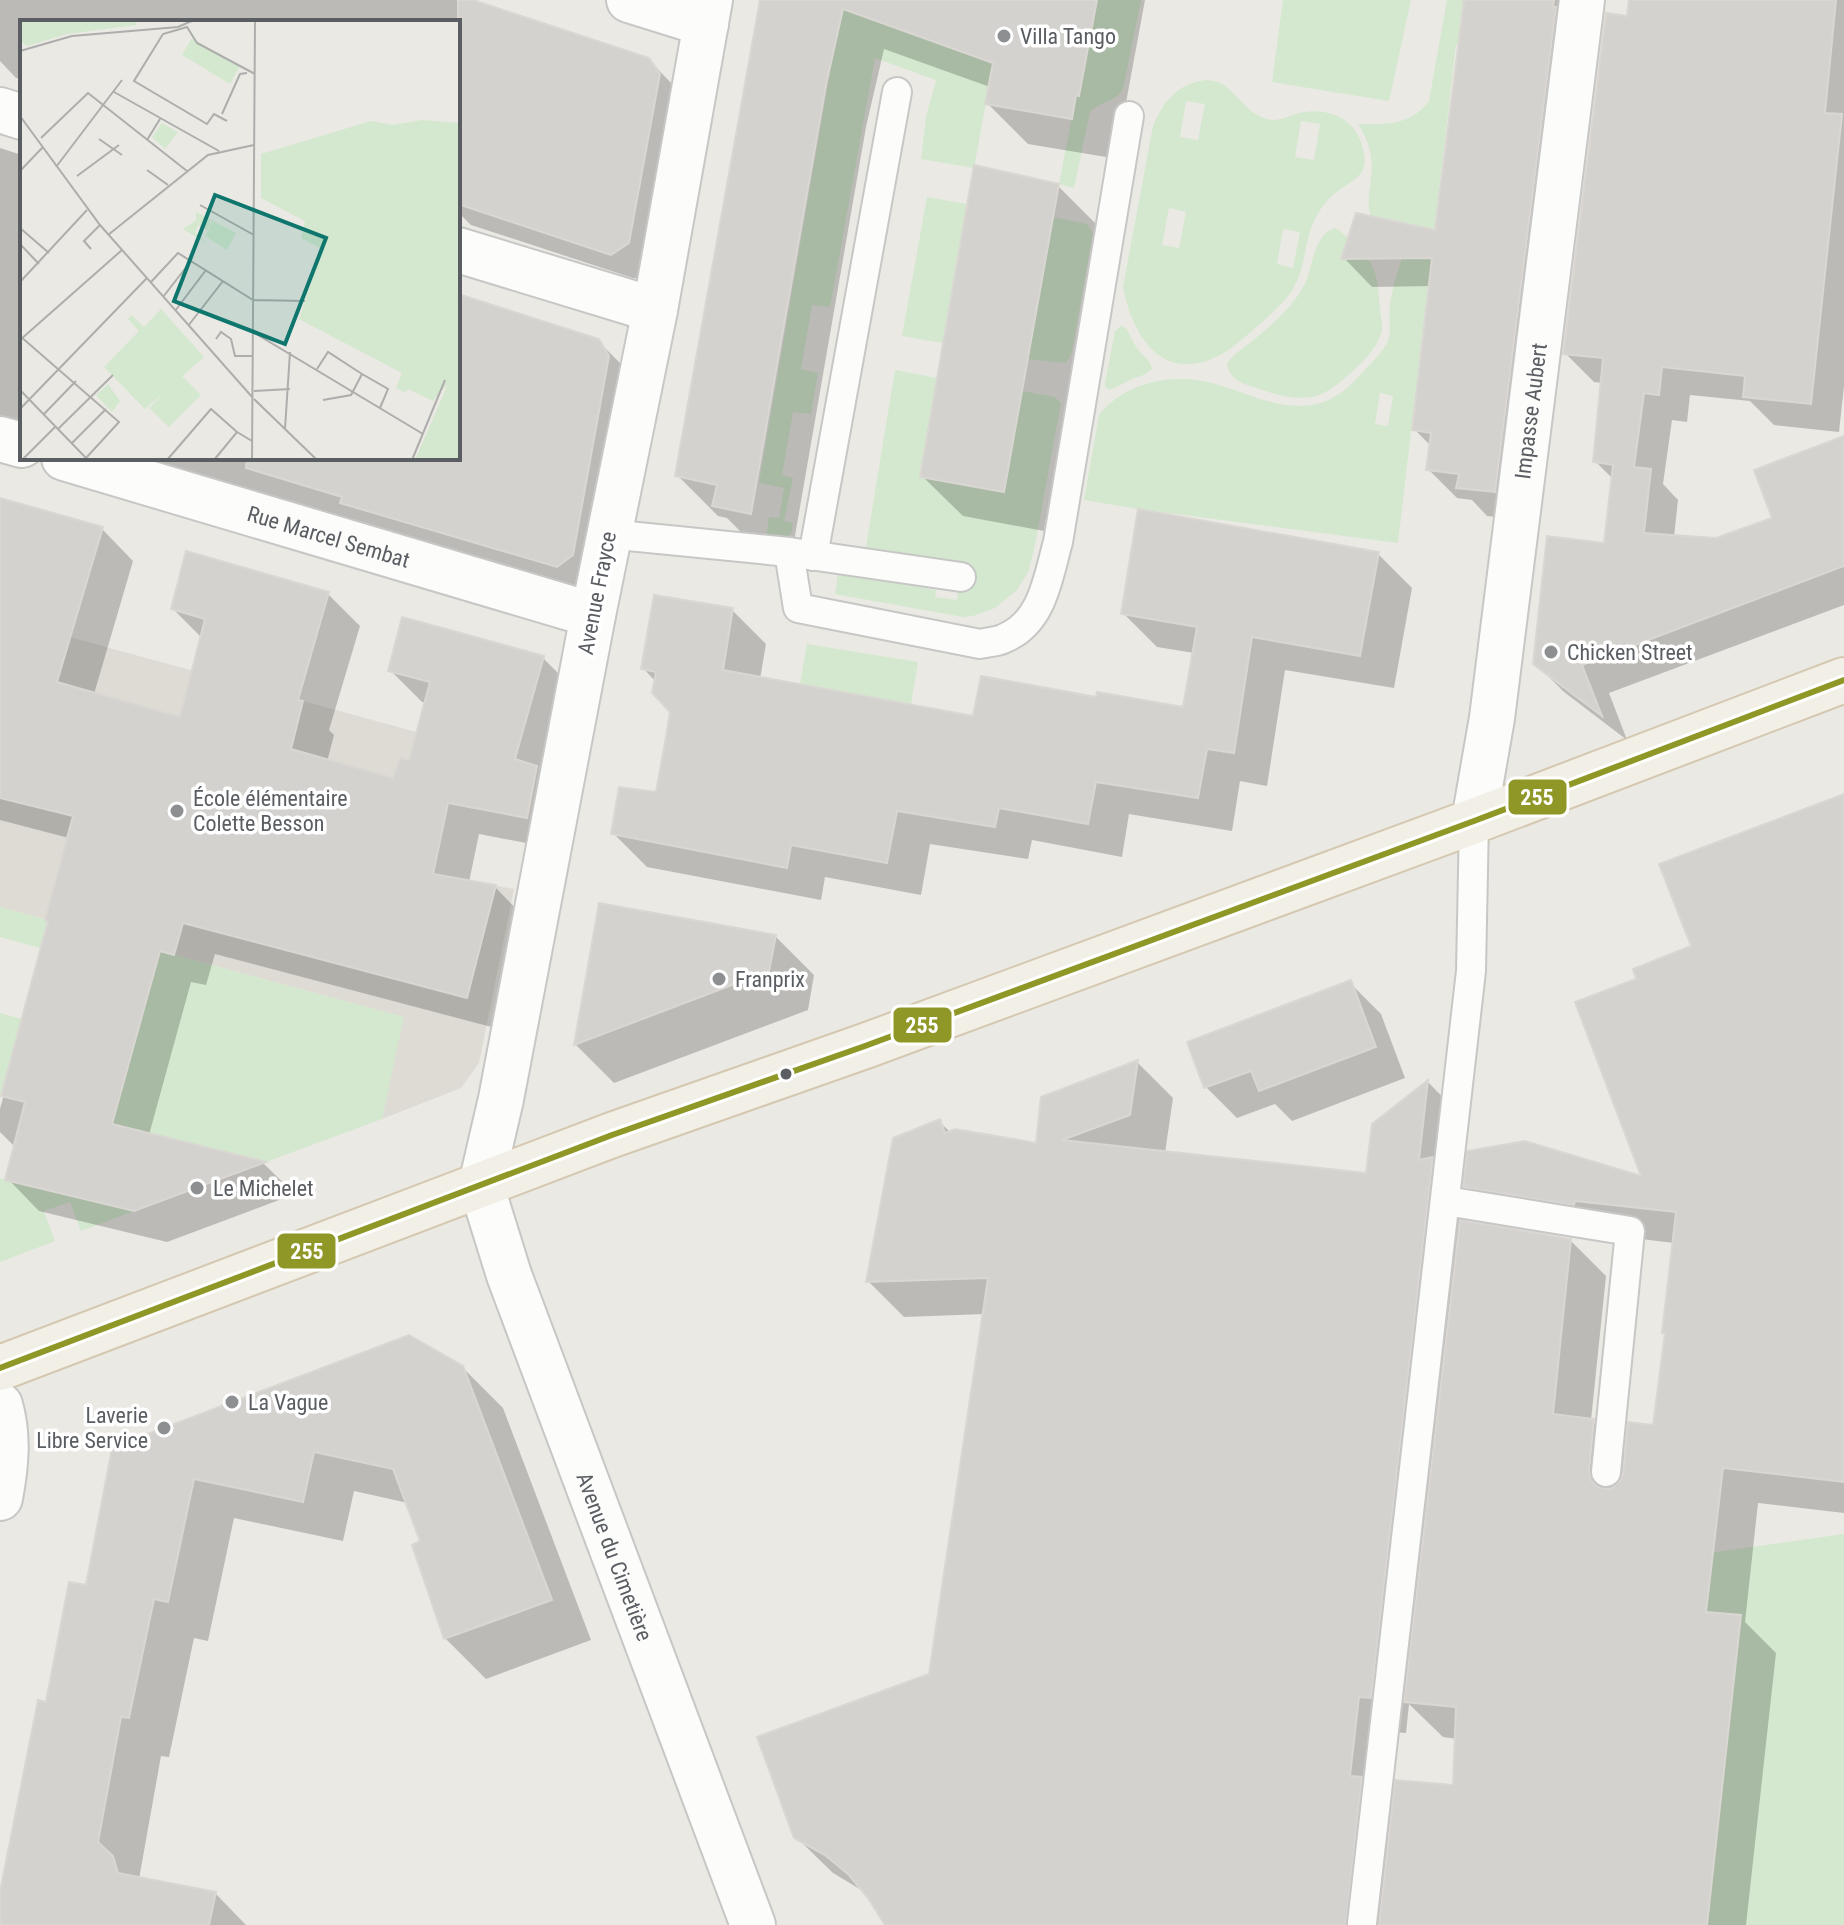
<svg xmlns="http://www.w3.org/2000/svg" width="1844" height="1925" viewBox="0 0 1844 1925" font-family="'Roboto Condensed',sans-serif">
	<rect width="100%" height="100%" fill="#ebe9e4"/>
	<polygon fill="#dedbd4" points="0,618 460,744 433,874 514,889 479,1063 461,1088 382,1119 403,1017 0,907"/>
	<g fill="#d3e8ce" fill-rule="evenodd">
		<path d="M1097,0H1141L1123,89C1115,103 1100,101 1090,112L1074,188L1059,184L1076,95H1079Z"/>
		<polygon points="1283,0 1411,0 1389,101 1272,82"/>
		<path d="M1447,0H1464L1463,8L1482,48L1456,45L1398,543L1138,509L1084,500L1099,415C1126,381 1175,372 1216,384C1247,393 1282,412 1316,404C1333,401 1350,387 1361,374C1370,364 1382,354 1388,341C1392,331 1388,317 1390,305C1392,289 1397,274 1402,258L1423,257L1418,226L1371,216C1366,203 1370,192 1371,178C1374,158 1369,141 1358,124C1384,125 1412,125 1429,101ZM1380,393L1393,396L1388,426L1375,424Z"/>
		<polygon points="841,8 993,63 974,168 921,159 926,117 936,80 875,58 830,307 812,305 801,369 818,373 811,414 793,412 782,475 793,478 784,521 793,523 791,533 785,539 766,539 769,517 779,518 784,488 759,483"/>
		<path d="M1208,80C1235,82 1242,113 1267,119C1278,122 1286,117 1296,114C1314,108 1341,112 1353,128C1358,134 1361,141 1363,149C1370,175 1354,179 1338,191C1328,198 1320,209 1315,219C1304,241 1306,267 1293,289C1284,303 1268,317 1255,328C1240,342 1220,359 1199,363C1152,373 1130,324 1123,287L1153,126C1164,100 1179,82 1208,80ZM1186,101L1205,104L1198,140L1180,137ZM1301,121L1320,124L1314,160L1295,157ZM1169,208L1186,212L1179,248L1162,245ZM1283,229L1300,232L1293,268L1277,264Z"/>
		<polygon points="927,197 967,204 943,343 902,336"/>
		<polygon points="1053,217 1087,224 1093,233 1072,351 1070,357 1065,363 1028,359"/>
		<path d="M1335,228C1343,232 1347,238 1354,244C1378,266 1377,277 1380,309C1380,317 1384,324 1381,333C1377,349 1360,365 1347,376C1337,385 1325,395 1311,397C1294,400 1273,394 1257,388C1243,384 1228,379 1227,363C1235,353 1246,346 1256,338C1273,324 1292,307 1303,287C1313,270 1313,234 1335,228Z"/>
		<polygon points="1121,326 1126,328 1136,347 1150,363 1152,369 1146,374 1132,379 1110,390 1105,387 1105,383 1115,331"/>
		<polygon points="895,370 937,378 920,477 1004,492 1022,391 1055,397 1061,403 1034,550 1028,572 1017,590 995,608 973,616 963,617 835,594 838,573 936,590 935,597 957,600 962,563 866,547"/>
		<polygon points="807,644 918,662 911,704 800,684"/>
		<polygon points="0,907 81,929 73,957 0,937"/>
		<polygon points="160,951 404,1017 382,1119 266,1162 82,1117"/>
		<polygon points="0,1013 22,1019 1,1096 0,1096"/>
		<polygon points="0,1178 134,1211 81,1231 70,1202 44,1211 55,1241 0,1262"/>
		<polygon points="1844,1534 1844,1925 1660,1925 1701,1554"/>
	</g>
	<g fill="#0003" fill-rule="evenodd">
		<polygon points="0,0 467,0 648,59 674,86 641,278 633,278 471,225 458,212 458,22 22,22 22,79 16,78 0,61"/>
		<polygon points="762,0 1145,0 1120,135 1112,158 1028,144 987,103 990,87 884,49 866,127 792,553 756,547 727,518 718,516 677,475"/>
		<polygon points="1466,0 1585,0 1523,520 1487,516 1472,500 1457,498 1428,469 1431,446 1414,429 1431,286 1372,287 1344,258 1437,232"/>
		<polygon points="1631,0 1844,0 1844,386 1839,432 1774,425 1750,401 1690,395 1687,422 1672,420 1663,484 1678,500 1674,537 1717,540 1775,519 1844,442 1844,605 1609,693 1627,740 1564,692 1535,663 1606,545 1613,479 1595,461 1602,383 1594,382 1565,353"/>
		<polygon points="0,148 22,155 22,430 0,423"/>
		<polygon points="1058,186 1098,226 1044,531 963,516 922,476"/>
		<polygon points="458,296 598,341 632,375 591,599 232,493 173,467 171,474 116,458 458,458"/>
		<polygon points="0,500 102,529 133,561 94,694 181,720 202,638 173,609 328,594 360,626 329,730 334,735 327,762 394,781 411,762 427,703 422,702 390,670 543,658 574,689 558,849 479,834 469,882 495,887 526,919 499,1029 215,954 206,985 191,982 149,1135 264,1164 295,1194 167,1242 39,1211 8,1179 16,1148 0,1132 0,1109 50,922 69,838 0,820"/>
		<polygon points="1378,554 1412,588 1394,688 1285,670 1267,786 1240,781 1232,831 1129,814 1122,857 1032,840 1028,859 930,844 921,895 825,877 821,900 647,867 613,833 657,794 672,711 656,682 643,668 732,610 766,644 760,679 975,718 1097,700 1185,709 1194,653 1157,647 1123,613"/>
		<path d="M1844,796V1513L1758,1503L1745,1622L1776,1653L1746,1925H886L881,1915L863,1891L833,1873L796,1837L931,1676L985,1314L904,1317L868,1281L939,1121L951,1133L1037,1145L1043,1098L1138,1063L1173,1098L1165,1153L1368,1176L1374,1126L1428,1082L1463,1118L1456,1184L1468,1195L1464,1223L1570,1240L1606,1276L1591,1420L1627,1454L1655,1427L1666,1334L1674,1243L1502,1222L1466,1186L1644,1180L1639,980L1693,947ZM1409,1704L1443,1737L1457,1739L1455,1787L1394,1812L1386,1804L1394,1732L1406,1733Z"/>
		<polygon points="600,906 775,936 814,975 808,1010 614,1083 576,1045"/>
		<polygon points="1350,983 1381,1014 1405,1078 1292,1121 1275,1104 1237,1118 1206,1087"/>
		<polygon points="462,1367 503,1408 591,1640 486,1679 445,1638 423,1542 408,1503 354,1491 343,1541 234,1518 208,1641 194,1638 169,1757 161,1756 139,1879 215,1893 246,1925 1,1925 0,1912 48,1705 88,1588 114,1449"/>
	</g>
	<g fill="#d4d2cf" stroke="#dad7d3" stroke-width="2">
		<polygon points="458,0 473,0 649,58 660,74 629,243 611,255 458,204"/>
		<polygon points="760,0 1097,0 1079,96 1076,95 1072,119 985,104 993,63 843,9 826,85 751,514 712,506 717,485 675,476"/>
		<polygon points="1464,0 1554,0 1553,6 1556,7 1495,492 1456,488 1459,474 1426,470 1431,433 1412,430 1432,258 1341,259 1356,213 1435,230"/>
		<polygon points="1629,0 1836,0 1825,113 1842,114 1811,404 1743,397 1745,376 1662,367 1659,395 1644,393 1634,467 1651,469 1644,533 1716,538 1772,518 1754,470 1844,436 1844,566 1582,665 1602,716 1533,664 1547,536 1604,543 1613,465 1614,465 1593,462 1603,358 1563,354 1606,13 1627,16"/>
		<polygon points="974,165 1059,184 1004,492 920,477"/>
		<polygon points="458,294 599,339 609,356 573,555 557,567 340,503 342,497 246,468 247,458 458,458"/>
		<polygon points="0,498 103,527 57,682 180,717 205,619 171,609 186,551 329,592 298,700 303,701 291,749 393,778 400,758 409,760 430,682 388,671 402,617 544,656 515,759 537,766 527,818 448,803 433,874 496,885 467,998 183,923 174,955 160,951 112,1124 266,1162 134,1211 5,1180 25,1102 1,1096 48,921 45,920 73,816 0,798"/>
		<polygon points="1138,509 1379,552 1360,656 1252,637 1234,753 1207,749 1198,798 1096,782 1088,824 999,808 995,827 897,811 887,863 791,845 787,868 611,834 619,787 656,792 666,737 670,712 652,693 656,672 641,669 654,595 733,608 723,670 973,716 981,676 1096,697 1097,692 1183,707 1197,627 1121,614"/>
		<polygon points="1844,794 1844,1482 1723,1468 1706,1612 1741,1615 1707,1925 1379,1925 1395,1780 1453,1785 1456,1707 1404,1702 1460,1220 1571,1239 1553,1414 1594,1419 1589,1471 1591,1480 1597,1486 1605,1489 1612,1488 1620,1481 1623,1474 1628,1422 1653,1425 1665,1333 1662,1333 1676,1212 1575,1201 1574,1205 1463,1187 1467,1151 1525,1141 1641,1176 1575,1002 1636,979 1633,969 1691,946 1659,864"/>
		<polygon points="599,903 776,935 769,971 574,1045"/>
		<polygon points="1351,980 1376,1047 1259,1091 1251,1071 1204,1088 1187,1042"/>
		<polygon points="1138,1060 1130,1115 1062,1140 1366,1173 1372,1124 1428,1080 1419,1160 1433,1157 1371,1698 1359,1697 1350,1776 1362,1777 1346,1925 885,1925 868,1898 849,1875 825,1855 794,1838 757,1737 929,1674 988,1278 866,1282 893,1138 940,1119 945,1133 955,1129 1036,1143 1041,1097"/>
		<polygon points="409,1335 463,1366 552,1600 444,1639 412,1545 420,1541 393,1469 314,1452 303,1502 194,1479 168,1602 154,1599 129,1718 121,1717 98,1842 113,1856 118,1873 216,1892 209,1925 0,1925 0,1892 38,1700 46,1702 69,1582 86,1585 113,1443 124,1443"/>
	</g>
	<g fill="none" stroke-linecap="round" stroke-linejoin="round">
		<defs>
			<g id="lane">
				<polyline points="608,534 789,552 961,577"/>
				<path d="M789,552L798,608L980,644C988,642 998,642 1005,638C1043,622 1048,577 1058,542L1129,116"/>
				<polyline points="813,556 897,92"/>
				<polyline points="1446,1201 1630,1231 1606,1472"/>
				<polyline points="1362,1923 1471,971 1474,821"/>
			</g>
			<g id="street">
				<polyline points="629,0 706,24"/>
				<path id="s1" d="M710,0L655,310L593,615L501,1099L481,1185L509,1275L753,1925"/>
				<polyline points="0,110 22,117"/>
				<polyline points="458,250 655,310"/>
				<polyline points="0,439 22,445"/>
				<path id="s2" d="M64,458L593,615"/>
				<path id="s3" d="M1474,821L1492,718L1582,0"/>
				<path d="M0,1405C9,1436 6,1466 0,1498"/>
			</g>
			<polyline id="primary" points="0,1368 612,1135 865,1046 1474,821 1844,680"/>
		</defs>
		<use href="#lane" stroke="#c7c7c6" stroke-width="32"/>
		<use href="#street" stroke="#c7c7c6" stroke-width="48"/>
		<use href="#primary" stroke="#d4c8b1" stroke-width="48"/>
		<use href="#lane" stroke="#fcfcfb" stroke-width="28"/>
		<use href="#street" stroke="#fcfcfb" stroke-width="44"/>
		<use href="#primary" stroke="#f2efe7" stroke-width="44"/>
		<defs>
			<polyline id="bus-1" points="0,1368 612,1135 865,1046 1474,821 1844,680"/>
		</defs>
		<use href="#bus-1" stroke="#fff" stroke-width="12"/>
		<use href="#bus-1" stroke="#8f9827" stroke-width="6"/>
	</g>
	<g fill="#8d8f90" stroke="#fff" stroke-width="3">
		<circle cx="1004" cy="36" r="8"/>
		<circle cx="1551" cy="652" r="8"/>
		<circle cx="177" cy="811" r="8"/>
		<circle cx="719" cy="979" r="8"/>
		<circle cx="197" cy="1188" r="8"/>
		<circle cx="232" cy="1402" r="8"/>
		<circle cx="164" cy="1428" r="8"/>
	</g>
	<circle fill="#5a5e63" stroke="#fff" stroke-width="3" cx="786" cy="1074" r="7"/>
	<g text-anchor="middle" dominant-baseline="central" stroke-width="7" stroke-linejoin="round" paint-order="stroke">
		<g font-size="22" fill="#5a5e63" stroke="#fff" text-anchor="start">
			<text x="1020" y="36">Villa Tango</text>
			<text x="1567" y="652">Chicken Street</text>
			<text x="193" y="798">École élémentaire<tspan x="193" dy="25">Colette Besson</tspan></text>
			<text x="735" y="979">Franprix</text>
			<text x="213" y="1188">Le Michelet</text>
			<text x="248" y="1402">La Vague</text>
			<text x="148" y="1415" text-anchor="end">Laverie<tspan x="148" dy="25">Libre Service</tspan></text>
		</g>
		<g font-size="22" fill="#5a5e63" stroke="#fff">
			<text stroke="none"><textPath href="#s3" startOffset="414">Impasse Aubert</textPath></text>
			<text stroke="none"><textPath href="#s2" startOffset="276">Rue Marcel Sembat</textPath></text>
			<text transform="translate(597 593) rotate(-79)">Avenue Frayce</text>
			<text stroke="none"><textPath href="#s1" startOffset="1602">Avenue du Cimetière</textPath></text>
		</g>
	</g>
	<g transform="translate(20 20)">
		<rect width="440" height="440" fill="#ebe9e4"/>
		<path d="M0,0H116V5L47,14L7,26L0,20ZM172,18L220,46L210,64L162,35ZM402,100L440,103V440H395L428,364L413,381L388,369L386,373L376,368L382,353L279,299L302,229L281,218L285,201L241,178V134L351,101L372,105ZM142,103L158,112L145,129L132,117ZM176,192L216,213L207,230L185,216L192,203L186,198L191,204L187,210L179,206L182,198L175,212L188,224L163,209L176,200ZM141,289L184,337L125,389L84,347L119,311L108,299L111,295L124,307ZM161,355L181,375L149,407L129,388ZM88,364L100,381L92,392L76,375Z" fill="#d3e8ce"/>
		<path fill="none" stroke="#adadac" stroke-width="2" d="M0,31L52,16L158,7L174,0M94,72L199,131M202,94L220,54L227,53M0,96L80,205L233,378M207,101L194,94L187,104L114,61L143,14L167,7L177,23L235,54M21,118L68,73L167,151M79,119L102,135M127,120L140,99M36,147L102,60M127,150L148,165M0,151L23,127M57,156L99,125M180,185L234,215M0,208L29,233M88,215L188,135L234,125M0,224L19,244M71,229L64,221L80,205M0,262L67,190M131,262L158,233L233,280L285,281M143,277L171,241M155,291L186,250M168,306L203,261M233,312L403,414M0,316L99,402L66,438M196,319L201,312L211,319L215,336H233M0,320L102,230M297,349L308,332L342,354L331,375L303,380M342,354L368,369L360,388M0,370L68,440M234,371L270,369M234,379L297,440M0,389L127,258M24,394L56,361M38,409L93,355M265,409L270,332M52,423L86,389M2,440L36,406M147,440L191,389L217,412M194,440L217,412L232,421M232,440L235,0M392,440L425,360"/>
		<path fill="#0f766e" fill-opacity="0.15" stroke="#0f766e" stroke-width="4" d="M195,175L306,218L265,324L154,281Z"/>
		<rect width="440" height="440" fill="none" stroke="#5a5e63" stroke-width="4"/>
	</g>
	<g stroke="#fff" stroke-width="3">
		<rect x="1507" y="778" width="61" height="38" rx="8" fill="#8f9827"/>
		<rect x="892" y="1006" width="61" height="38" rx="8" fill="#8f9827"/>
		<rect x="276" y="1232" width="61" height="38" rx="8" fill="#8f9827"/>
	</g>
	<g font-size="22" text-anchor="middle" font-weight="bold" fill="#fff">
		<text x="1537" y="805">255</text>
		<text x="922" y="1033">255</text>
		<text x="307" y="1259">255</text>
	</g>
</svg>
